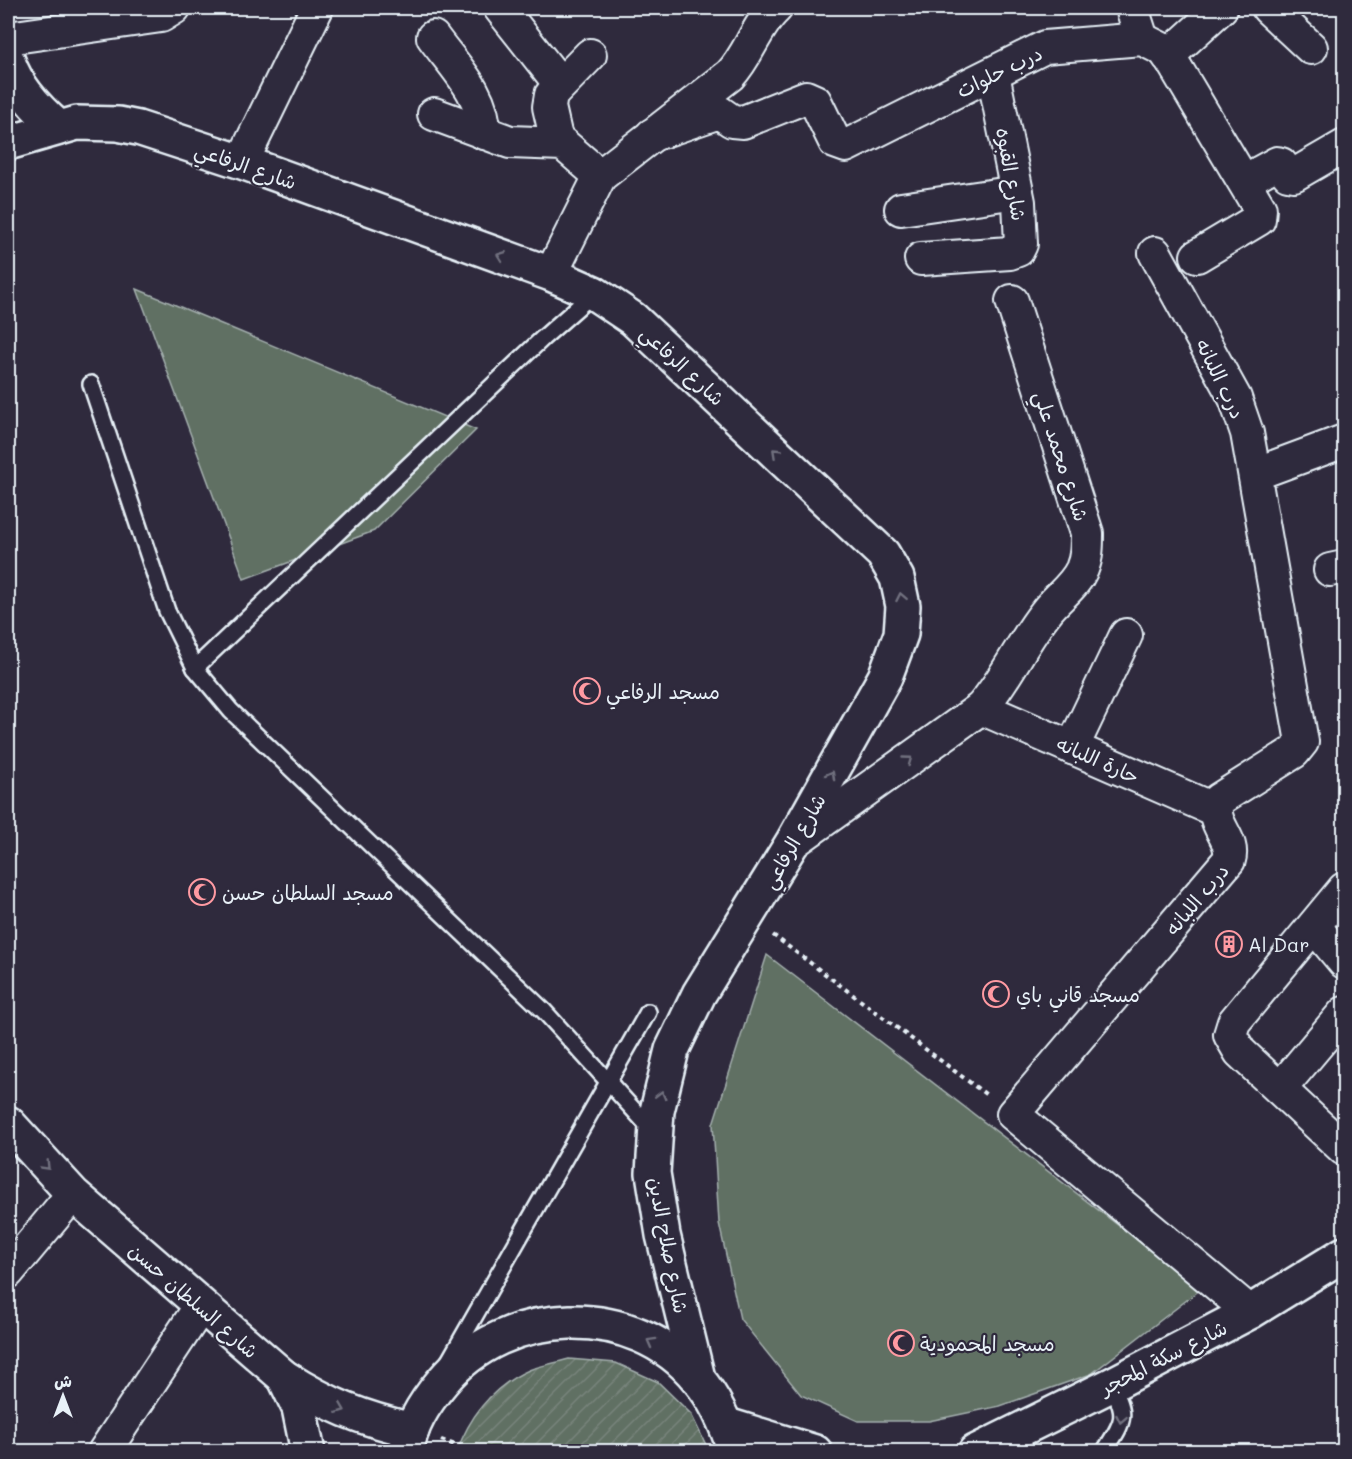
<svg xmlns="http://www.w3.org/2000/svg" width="1352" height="1459" viewBox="0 0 1352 1459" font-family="Mali,'Playpen Sans Arabic',sans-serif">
	<defs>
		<pattern id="garden-furrows" width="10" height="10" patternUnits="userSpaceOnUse" patternTransform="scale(1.5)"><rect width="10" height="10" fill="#616f64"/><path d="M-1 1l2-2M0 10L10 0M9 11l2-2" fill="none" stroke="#78847b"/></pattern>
	</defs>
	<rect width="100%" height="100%" fill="#2f2a3d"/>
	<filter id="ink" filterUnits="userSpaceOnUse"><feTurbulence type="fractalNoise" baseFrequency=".0167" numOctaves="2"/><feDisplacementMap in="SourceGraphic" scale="12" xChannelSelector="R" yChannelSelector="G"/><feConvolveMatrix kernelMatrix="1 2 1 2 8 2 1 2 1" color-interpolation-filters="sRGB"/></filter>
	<g filter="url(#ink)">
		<g fill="#616f64" stroke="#a4b0ae" stroke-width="1.5">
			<polygon points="137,289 476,430 374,531 244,579"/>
			<polygon points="767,955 1201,1289 1091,1374 1000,1406 929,1421 858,1421 801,1395 740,1319 719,1223 713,1124"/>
		</g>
		<path fill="url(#garden-furrows)" stroke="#a4b0ae" stroke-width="1.5" d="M569,1359L616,1363L658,1382L691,1414L709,1451H457C470,1416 493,1386 529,1370C541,1365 556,1363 569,1359Z"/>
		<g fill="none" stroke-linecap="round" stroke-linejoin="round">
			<defs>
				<g id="lane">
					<polyline points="91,384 167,611 195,668 231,711 544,1011 652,1130"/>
					<polyline points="195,668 543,338 594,293"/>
					<polyline points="449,1361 648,1012"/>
					<path d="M1104,1452C1123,1422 1129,1417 1111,1385"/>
				</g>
				<g id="street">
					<polyline points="500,8 560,84"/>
					<polyline points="1132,8 1142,39"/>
					<polyline points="1268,8 1311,48"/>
					<path d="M433,37C454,66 485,95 484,133"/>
					<polyline points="8,38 161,16 174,8"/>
					<polyline points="1168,56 1221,8"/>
					<polyline points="434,114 510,142 563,144 600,176"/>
					<polyline points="652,135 719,112 732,121 743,122 806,97 815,101 835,142 846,146 1045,47 1142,39 1166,51 1260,209 1259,219 1197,256"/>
					<polyline points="557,142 549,107 551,95 590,55"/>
					<polyline points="242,162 317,8"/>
					<polyline points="1244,181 1277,163 1281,164 1288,174 1294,175 1344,146"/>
					<polyline points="901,209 1017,192"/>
					<path d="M1155,253L1235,398L1247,433L1302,742L1294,752L1218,800C1208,824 1236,838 1229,860L1013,1114L1250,1312"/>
					<polyline points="921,259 1010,253 1018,250 1021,244 1019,202 993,74"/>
					<path d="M551,274L600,176L730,75C749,55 756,26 776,8"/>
					<polyline points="1255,474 1344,441"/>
					<polyline points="1330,570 1344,567"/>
					<polyline points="981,708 1215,810"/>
					<polyline points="1072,748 1126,635"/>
					<path d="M792,843L981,708C1007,678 1022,642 1046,612C1057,597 1074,587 1082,569C1087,557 1087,546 1087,533L1012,301"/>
					<polyline points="1344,889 1234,1022 1230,1035 1240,1052 1344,1149"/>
					<polyline points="1314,926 1344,962"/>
					<polyline points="1280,1089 1344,1013"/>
					<polyline points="8,1272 73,1194"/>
					<polyline points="104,1452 200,1307"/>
				</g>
				<g id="secondary">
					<path d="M8,61C17,88 37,109 58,127"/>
					<polyline points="8,143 77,123 118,124 138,128 242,162 551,274 594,293 633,319 883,554 897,578 903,606 901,634 885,677 792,843 699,994 672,1050 657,1111 653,1173 663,1235 698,1378"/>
					<path d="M8,1123L73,1194L284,1377C330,1406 360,1418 412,1430"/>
					<polyline points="284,1377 299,1408 308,1452"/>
					<polyline points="727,1425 815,1452"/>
					<path d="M407,1450C410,1425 426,1401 442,1382C505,1305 634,1300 698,1379C716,1400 727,1426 735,1452"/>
					<polyline points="975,1452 1111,1385 1250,1312 1344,1254"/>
				</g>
			</defs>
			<use href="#lane" stroke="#e8f1f8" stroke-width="20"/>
			<use href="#street" stroke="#e8f1f8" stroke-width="36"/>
			<use href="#secondary" stroke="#e8f1f8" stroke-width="38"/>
			<g stroke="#e8f1f8" stroke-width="4" stroke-dasharray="4.5 4.5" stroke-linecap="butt">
				<polyline points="773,935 988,1096"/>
				<polyline points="441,1440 475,1452"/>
			</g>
			<use href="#lane" stroke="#2f2a3d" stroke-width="15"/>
			<use href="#street" stroke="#2f2a3d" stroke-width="32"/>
			<use href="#secondary" stroke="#2f2a3d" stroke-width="33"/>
		</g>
		<defs><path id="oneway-chevron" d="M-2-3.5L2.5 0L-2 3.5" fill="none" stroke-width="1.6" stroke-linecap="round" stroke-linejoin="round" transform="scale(1.5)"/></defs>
		<g stroke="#70707e">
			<use href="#oneway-chevron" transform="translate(501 256) rotate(-160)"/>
			<use href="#oneway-chevron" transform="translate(776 452) rotate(-137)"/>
			<use href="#oneway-chevron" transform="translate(901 597) rotate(-101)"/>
			<use href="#oneway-chevron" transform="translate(908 760) rotate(-36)"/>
			<use href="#oneway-chevron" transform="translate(831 775) rotate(-61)"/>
			<use href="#oneway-chevron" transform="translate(661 1095) rotate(-76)"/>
			<use href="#oneway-chevron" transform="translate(46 1166) rotate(46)"/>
			<use href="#oneway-chevron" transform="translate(651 1342) rotate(-151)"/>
			<use href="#oneway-chevron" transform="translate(341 1409) rotate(22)"/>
			<use href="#oneway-chevron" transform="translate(1121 1419) rotate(101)"/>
		</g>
	</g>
	<defs>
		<symbol id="mosque-ring" viewBox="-11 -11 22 22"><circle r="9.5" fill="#2f2a3d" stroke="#ff9aa2" stroke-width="1.5"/><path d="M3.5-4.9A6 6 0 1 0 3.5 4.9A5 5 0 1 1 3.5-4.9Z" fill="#ff9aa2"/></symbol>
		<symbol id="building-ring" viewBox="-11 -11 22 22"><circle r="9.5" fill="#2f2a3d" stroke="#ff9aa2" stroke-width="1.5"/><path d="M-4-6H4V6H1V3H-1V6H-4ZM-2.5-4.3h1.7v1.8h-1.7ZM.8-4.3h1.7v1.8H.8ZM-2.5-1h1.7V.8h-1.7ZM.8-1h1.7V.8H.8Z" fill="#ff9aa2"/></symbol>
	</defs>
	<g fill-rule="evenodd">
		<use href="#mosque-ring" x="572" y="676" width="30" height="30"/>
		<use href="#mosque-ring" x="187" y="877" width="30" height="30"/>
		<use href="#building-ring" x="1214" y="929" width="30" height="30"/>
		<use href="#mosque-ring" x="981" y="979" width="30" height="30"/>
		<use href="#mosque-ring" x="886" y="1328" width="30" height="30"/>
	</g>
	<g text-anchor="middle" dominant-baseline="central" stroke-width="4.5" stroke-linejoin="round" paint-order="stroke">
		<g font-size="20" fill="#e8f1f8" stroke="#2f2a3d">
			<text transform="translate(999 71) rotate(-26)">درب حلوات</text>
			<text transform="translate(246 165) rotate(19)">شارع الرفاعي</text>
			<text transform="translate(1012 174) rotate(80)">شارع القبوه</text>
			<text transform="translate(683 365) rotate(43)">شارع الرفاعي</text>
			<text transform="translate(1221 378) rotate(64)">درب اللبانه</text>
			<text transform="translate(1062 456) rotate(72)">شارع محمد علي</text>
			<text transform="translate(1098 759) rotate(24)">حارة اللبانه</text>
			<text transform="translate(793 841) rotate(-60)">شارع الرفاعي</text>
			<text transform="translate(1196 899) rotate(-50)">درب اللبانه</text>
			<text transform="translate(669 1245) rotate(79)">شارع صلاح الدين</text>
			<text transform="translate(194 1300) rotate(41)">شارع السلطان حسن</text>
			<text transform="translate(1163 1357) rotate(-27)">شارع سكة المحجر</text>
		</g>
		<g font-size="20" fill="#e8f1f8" stroke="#2f2a3d" text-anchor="start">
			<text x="606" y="691">مسجد الرفاعي</text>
			<text x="222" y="892">مسجد السلطان حسن</text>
			<text x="1248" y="944">Al Dar</text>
			<text x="1016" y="994">مسجد قاني باي</text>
			<text x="920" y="1343">مسجد المحمودية</text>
		</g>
	</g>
	<rect width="1352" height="1459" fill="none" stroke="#2f2a3d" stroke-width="30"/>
	<rect x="15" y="15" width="1322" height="1429" fill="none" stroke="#e8f1f8" stroke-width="2" filter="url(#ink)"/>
	<g transform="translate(63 1396)" stroke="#2f2a3d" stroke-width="4.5" paint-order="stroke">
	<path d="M0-4.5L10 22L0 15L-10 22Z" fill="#e8f1f8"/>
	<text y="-9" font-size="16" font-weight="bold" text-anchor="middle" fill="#e8f1f8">ش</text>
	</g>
</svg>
